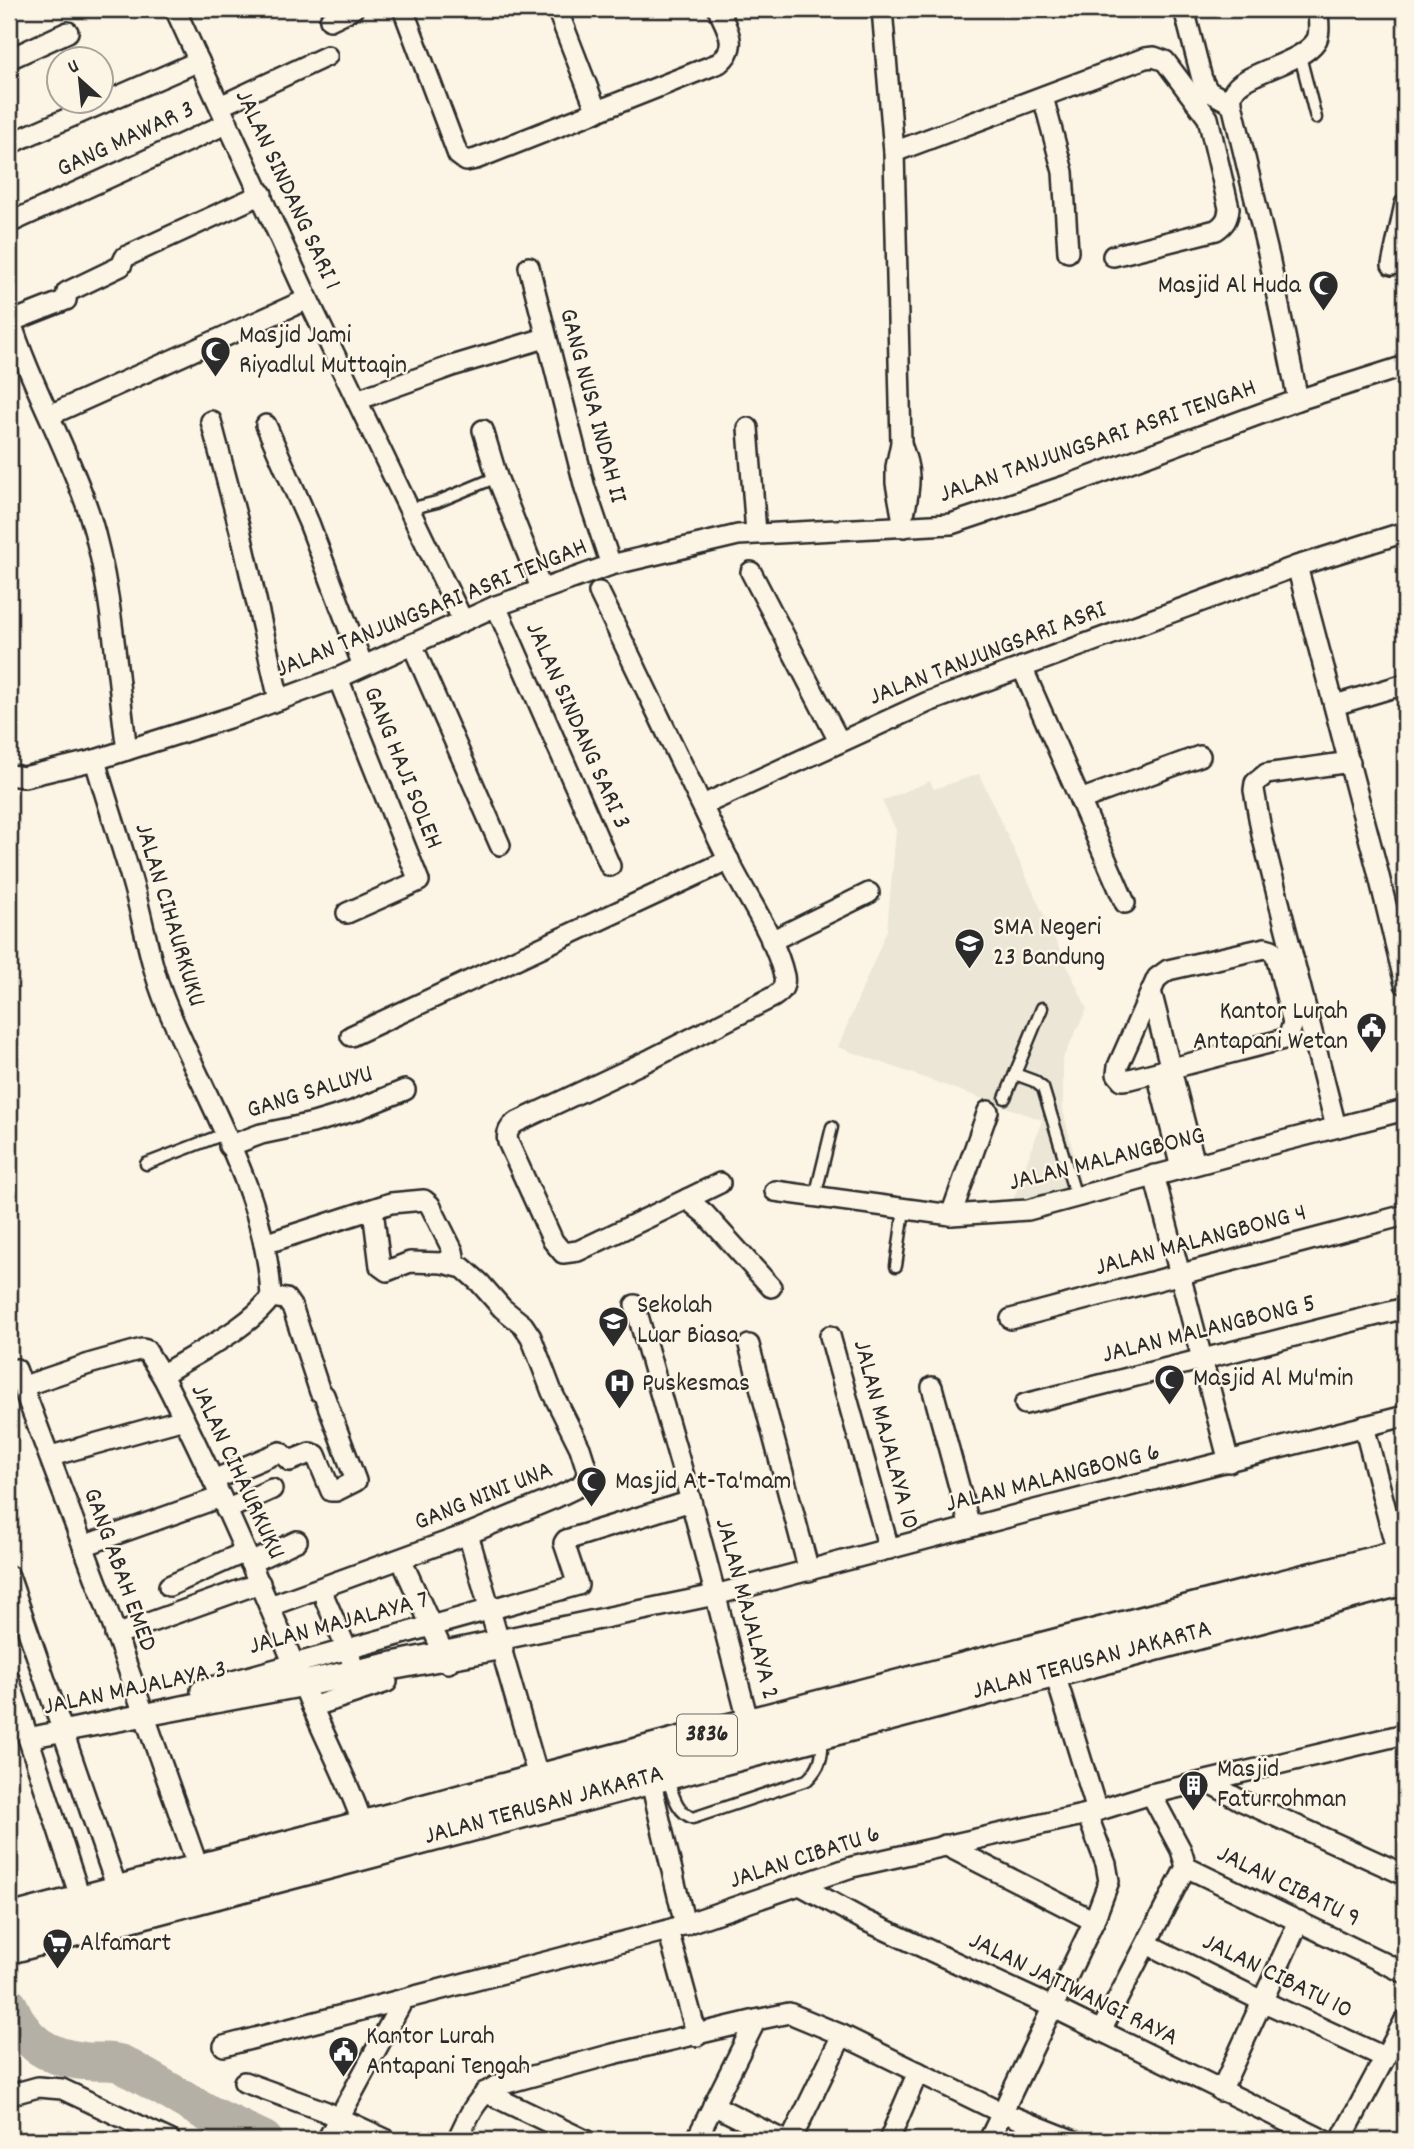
<svg xmlns="http://www.w3.org/2000/svg" width="1414" height="2149" viewBox="0 0 1414 2149" font-family="Dekko,sans-serif">
	<rect width="100%" height="100%" fill="#fcf5e5"/>
	<filter id="ink" filterUnits="userSpaceOnUse"><feTurbulence type="fractalNoise" baseFrequency=".0143" numOctaves="2"/><feDisplacementMap in="SourceGraphic" scale="14" xChannelSelector="R" yChannelSelector="G"/><feConvolveMatrix kernelMatrix="1 2 1 2 8 2 1 2 1" color-interpolation-filters="sRGB"/></filter>
	<g filter="url(#ink)">
		<polygon fill="#ece6d7" points="979,774 1087,1009 1063,1058 1063,1110 1082,1188 1011,1206 1042,1120 838,1047 887,930 896,830 882,801 930,781 934,789"/>
		<g fill="none" stroke-linecap="round" stroke-linejoin="round">
			<path stroke="#b4b0a5" stroke-width="38" d="M9,2006C24,2041 45,2057 84,2061C98,2063 108,2059 122,2064L211,2115L264,2140"/>
			<defs>
				<g id="lane">
					<polyline points="1300,56 1316,118"/>
					<polyline points="409,509 437,502 497,477"/>
					<polyline points="1015,1074 1034,1081 1043,1088 1076,1197"/>
					<polyline points="1005,1098 1042,1008"/>
					<polyline points="146,1164 224,1134"/>
					<polyline points="815,1197 832,1127"/>
					<polyline points="896,1266 904,1210"/>
					<path d="M667,1778C673,1793 676,1812 693,1818L807,1780C821,1767 823,1755 822,1737"/>
				</g>
				<g id="street">
					<polyline points="175,9 308,299 462,619"/>
					<path d="M403,9L458,155L466,161L476,159L719,63C740,46 727,29 718,9"/>
					<polyline points="557,9 597,112"/>
					<polyline points="882,9 894,152 901,443 896,467 896,483 904,527"/>
					<polyline points="1184,9 1202,79 1208,91 1232,104"/>
					<polyline points="330,20 353,9"/>
					<polyline points="9,59 68,32"/>
					<polyline points="1043,97 1063,172 1068,252"/>
					<polyline points="220,106 327,56"/>
					<polyline points="9,144 199,61"/>
					<path d="M894,152L1145,58L1154,57L1165,61L1208,118L1229,208C1228,219 1225,224 1216,230L1113,256"/>
					<polyline points="9,223 228,123"/>
					<polyline points="1392,265 1405,204"/>
					<polyline points="529,267 585,488 611,565"/>
					<path d="M9,316C30,384 67,446 89,513C113,589 116,672 127,750"/>
					<polyline points="10,322 66,300 67,292 121,266 125,257 262,194"/>
					<polyline points="357,400 452,366 545,338"/>
					<path d="M1298,400L1269,257L1232,104C1232,100 1231,96 1233,93C1241,72 1300,65 1316,41C1321,33 1318,19 1318,9"/>
					<polyline points="50,415 308,299"/>
					<polyline points="211,421 241,534 279,700"/>
					<polyline points="266,425 309,523 363,666"/>
					<polyline points="748,428 756,533"/>
					<polyline points="483,430 497,477 541,588"/>
					<path d="M901,444C911,470 911,482 905,510"/>
					<polyline points="1297,566 1377,868 1405,984"/>
					<polyline points="751,572 839,741"/>
					<path d="M599,592C643,682 685,772 729,861C747,898 775,936 784,976C786,987 781,992 773,997L651,1059L515,1123C508,1129 506,1134 508,1142L553,1241L563,1253L578,1251L687,1199L705,1214L771,1287"/>
					<polyline points="496,606 610,866"/>
					<polyline points="412,644 500,845"/>
					<polyline points="1022,667 1125,903"/>
					<polyline points="338,678 419,881 347,913"/>
					<polyline points="1335,705 1405,684"/>
					<path d="M95,760C107,804 123,847 135,892C145,929 151,968 166,1004C204,1097 267,1194 271,1297C251,1327 196,1353 165,1373L163,1377C218,1484 264,1594 311,1704C330,1749 353,1791 367,1837"/>
					<polyline points="9,775 24,777 95,760 238,715 338,678 496,606 611,565 738,535 951,524 1065,486 1298,400 1405,366"/>
					<polyline points="1080,800 1200,756"/>
					<polyline points="703,805 928,702 1297,566 1405,532"/>
					<polyline points="771,941 869,893"/>
					<polygon points="1265,948 1272,950 1276,956 1293,1023 1288,1038 1130,1079 1122,1080 1117,1074 1118,1066 1157,978 1168,970"/>
					<polyline points="1151,991 1195,1164"/>
					<polyline points="351,1036 729,860"/>
					<polyline points="1157,1073 1181,1168"/>
					<polyline points="1336,1127 1262,835 1254,790 1255,783 1266,774 1350,762"/>
					<polyline points="229,1146 261,1134 313,1123 353,1111 405,1090"/>
					<polyline points="1154,1175 1229,1462"/>
					<polyline points="775,1191 951,1215 1028,1210 1283,1141 1405,1110"/>
					<polyline points="687,1199 720,1183"/>
					<polyline points="373,1210 380,1266 387,1271 410,1262 443,1263"/>
					<polyline points="951,1215 988,1111"/>
					<polyline points="264,1244 391,1203 424,1200 430,1205 453,1251 454,1256 443,1263 463,1268 480,1283 502,1308 523,1325 531,1337 552,1392 580,1448 587,1470 586,1478 580,1486 555,1498 468,1534 270,1606"/>
					<polyline points="635,1305 691,1501 749,1724"/>
					<polyline points="1011,1319 1405,1215"/>
					<polyline points="830,1336 889,1549"/>
					<polyline points="749,1345 809,1571"/>
					<polyline points="16,1369 107,1609 199,1870"/>
					<polyline points="24,1386 92,1363 142,1349 146,1350 163,1377"/>
					<polyline points="932,1387 970,1527"/>
					<polyline points="1025,1404 1405,1308"/>
					<polyline points="1364,1426 1398,1556"/>
					<polyline points="51,1456 184,1419"/>
					<polyline points="213,1480 280,1452 290,1461 310,1453 316,1455 331,1491 336,1491 356,1481 324,1395 320,1392 293,1309 286,1299 271,1297"/>
					<polyline points="226,1510 272,1489"/>
					<polyline points="468,1534 539,1780"/>
					<polyline points="83,1546 221,1497"/>
					<polyline points="250,1563 297,1541"/>
					<polyline points="405,1568 448,1663"/>
					<polyline points="9,1576 118,1891"/>
					<polyline points="169,1586 245,1552"/>
					<polyline points="325,1599 351,1659"/>
					<polyline points="115,1635 260,1583"/>
					<polyline points="503,1649 28,1738 715,1595 1031,1511 1405,1416"/>
					<polyline points="1054,1671 1097,1811"/>
					<polyline points="9,1679 81,1900"/>
					<polyline points="201,1690 578,1585 564,1543 566,1540 691,1501"/>
					<polyline points="312,1707 387,1682"/>
					<polyline points="648,1770 685,1925"/>
					<polyline points="1208,1782 1240,1800 1405,1875"/>
					<polyline points="945,1845 1094,1921"/>
					<polyline points="1186,1867 1405,1973"/>
					<polyline points="800,1885 864,1920 1052,2007 1324,2140"/>
					<polyline points="668,1930 697,2036"/>
					<polyline points="1147,1944 1262,2001 1384,2057"/>
					<polyline points="756,2020 789,2013 842,2035 1002,2113"/>
					<polyline points="1101,2031 1186,1867 1181,1850 1151,1794"/>
					<polyline points="224,2046 668,1930 852,1867 1087,1814 1151,1794 1405,1734"/>
					<polyline points="244,2082 324,2111 387,2140"/>
					<polyline points="1221,2091 1299,1921"/>
					<polyline points="485,2092 585,2140"/>
					<polyline points="9,2095 38,2087 62,2089 170,2140"/>
					<polyline points="713,2105 783,2140"/>
					<polyline points="1014,2117 1072,2140"/>
					<polyline points="327,2140 403,2000"/>
					<path d="M457,2140C467,2120 475,2097 496,2086L613,2054L756,2020L696,2140"/>
					<polyline points="791,2140 842,2035"/>
					<polyline points="889,2140 918,2072"/>
					<polyline points="989,2140 1094,1921 1109,1881 1106,1864 1087,1814"/>
					<polyline points="1341,2140 1405,2020"/>
				</g>
				<g id="primary">
					<polyline points="9,1920 749,1724 1405,1554"/>
					<polyline points="9,1948 1405,1579"/>
				</g>
			</defs>
			<use href="#lane" stroke="#2b2b2b" stroke-width="15"/>
			<use href="#street" stroke="#2b2b2b" stroke-width="24"/>
			<use href="#primary" stroke="#2b2b2b" stroke-width="35"/>
			<use href="#lane" stroke="#fcf5e5" stroke-width="10"/>
			<use href="#street" stroke="#fcf5e5" stroke-width="19"/>
			<use href="#primary" stroke="#fcf5e5" stroke-width="30"/>
		</g>
	</g>
	<defs>
		<symbol id="mosque-pin" viewBox="-11 -11 22 30"><path d="M0 17L-7.5 6A9.5 9.5 0 1 1 7.5 6Z" fill="#2b2b2b" stroke="#fcf5e5"/><path d="M3.5-4.9A6 6 0 1 0 3.5 4.9A5 5 0 1 1 3.5-4.9Z" fill="#fff"/></symbol>
		<symbol id="school-pin" viewBox="-11 -11 22 30"><path d="M0 17L-7.5 6A9.5 9.5 0 1 1 7.5 6Z" fill="#2b2b2b" stroke="#fcf5e5"/><path d="M0-5L7-2L0 1L-7-2ZM-4 1L0 2.5L4 1V4Q0 6-4 4Z" fill="#fff"/></symbol>
		<symbol id="civic-pin" viewBox="-11 -11 22 30"><path d="M0 17L-7.5 6A9.5 9.5 0 1 1 7.5 6Z" fill="#2b2b2b" stroke="#fcf5e5"/><path d="M-.6-6.5H3V-4.5H.6V-3L4-1V1h2V6H-6V1h2V-1L-.6-3ZM-1.2 2.5V6h2.4V2.5Z" fill="#fff"/></symbol>
		<symbol id="hospital-pin" viewBox="-11 -11 22 30"><path d="M0 17L-7.5 6A9.5 9.5 0 1 1 7.5 6Z" fill="#2b2b2b" stroke="#fcf5e5"/><path d="M-5-5h3v3.5h4V-5h3V5h-3V1.5h-4V5h-3Z" fill="#fff"/></symbol>
		<symbol id="building-pin" viewBox="-11 -11 22 30"><path d="M0 17L-7.5 6A9.5 9.5 0 1 1 7.5 6Z" fill="#2b2b2b" stroke="#fcf5e5"/><path d="M-4-6H4V6H1V3H-1V6H-4ZM-2.5-4.3h1.7v1.8h-1.7ZM.8-4.3h1.7v1.8H.8ZM-2.5-1h1.7V.8h-1.7ZM.8-1h1.7V.8H.8Z" fill="#fff"/></symbol>
		<symbol id="supermarket-pin" viewBox="-11 -11 22 30"><path d="M0 17L-7.5 6A9.5 9.5 0 1 1 7.5 6Z" fill="#2b2b2b" stroke="#fcf5e5"/><path d="M-6-5.5h2.5l.6 2H6L4.5 2H-2.5L-4.4-4H-6ZM-1.5 3.2a1.3 1.3 0 1 0 .1 0ZM3 3.2a1.3 1.3 0 1 0 .1 0Z" fill="#fff"/></symbol>
	</defs>
	<g fill-rule="evenodd">
		<use href="#mosque-pin" x="1306" y="268" width="35" height="47"/>
		<use href="#mosque-pin" x="198" y="334" width="35" height="47"/>
		<use href="#school-pin" x="952" y="926" width="35" height="47"/>
		<use href="#civic-pin" x="1354" y="1010" width="35" height="47"/>
		<use href="#school-pin" x="596" y="1304" width="35" height="47"/>
		<use href="#mosque-pin" x="1152" y="1362" width="35" height="47"/>
		<use href="#hospital-pin" x="602" y="1366" width="35" height="47"/>
		<use href="#mosque-pin" x="574" y="1464" width="35" height="47"/>
		<use href="#building-pin" x="1176" y="1768" width="35" height="47"/>
		<use href="#supermarket-pin" x="40" y="1926" width="35" height="47"/>
		<use href="#civic-pin" x="326" y="2034" width="35" height="47"/>
	</g>
	<g text-anchor="middle" dominant-baseline="central" stroke-width="5" stroke-linejoin="round" paint-order="stroke">
		<rect fill="#fcf5e5" stroke="#6a6863" stroke-width="2" x="677" y="1714.5" width="60" height="41" rx="5"/>
		<g font-size="24" font-weight="bold" fill="#2b2b2b">
			<text x="707" y="1735">3836</text>
		</g>
		<g font-size="26" fill="#2b2b2b" stroke="#fcf5e5">
			<text transform="translate(126 140) rotate(-25)">GANG MAWAR 3</text>
			<text transform="translate(287 190) rotate(65)">JALAN SINDANG SARI 1</text>
			<text transform="translate(592 406) rotate(75)">GANG NUSA INDAH II</text>
			<text transform="translate(1098 442) rotate(-19)">JALAN TANJUNGSARI ASRI TENGAH</text>
			<text transform="translate(432 609) rotate(-22)">JALAN TANJUNGSARI ASRI TENGAH</text>
			<text transform="translate(988 654) rotate(-21)">JALAN TANJUNGSARI ASRI</text>
			<text transform="translate(577 726) rotate(66)">JALAN SINDANG SARI 3</text>
			<text transform="translate(402 768) rotate(68)">GANG HAJI SOLEH</text>
			<text transform="translate(169 915) rotate(73)">JALAN CIHAURKUKU</text>
			<text transform="translate(310 1093) rotate(-17)">GANG SALUYU</text>
			<text transform="translate(1107 1160) rotate(-14)">JALAN MALANGBONG</text>
			<text transform="translate(1201 1241) rotate(-15)">JALAN MALANGBONG 4</text>
			<text transform="translate(1209 1330) rotate(-14)">JALAN MALANGBONG 5</text>
			<text transform="translate(885 1435) rotate(75)">JALAN MAJALAYA 10</text>
			<text transform="translate(237 1472) rotate(65)">JALAN CIHAURKUKU</text>
			<text transform="translate(1053 1479) rotate(-14)">JALAN MALANGBONG 6</text>
			<text transform="translate(484 1497) rotate(-22)">GANG NINI UNA</text>
			<text transform="translate(119 1570) rotate(70)">GANG ABAH EMED</text>
			<text transform="translate(746 1609) rotate(75)">JALAN MAJALAYA 2</text>
			<text transform="translate(339 1624) rotate(-15)">JALAN MAJALAYA 7</text>
			<text transform="translate(1092 1661) rotate(-15)">JALAN TERUSAN JAKARTA</text>
			<text transform="translate(135 1689) rotate(-12)">JALAN MAJALAYA 3</text>
			<text transform="translate(544 1806) rotate(-15)">JALAN TERUSAN JAKARTA</text>
			<text transform="translate(805 1858) rotate(-18)">JALAN CIBATU 6</text>
			<text transform="translate(1288 1887) rotate(26)">JALAN CIBATU 9</text>
			<text transform="translate(1277 1977) rotate(26)">JALAN CIBATU 10</text>
			<text transform="translate(1073 1990) rotate(26)">JALAN JATIWANGI RAYA</text>
		</g>
		<g font-size="26" fill="#2b2b2b" stroke="#fcf5e5" text-anchor="start">
			<text x="1301" y="286" text-anchor="end">Masjid Al Huda</text>
			<text x="239" y="336">Masjid Jami<tspan x="239" dy="30">Riyadlul Muttaqin</tspan></text>
			<text x="993" y="928">SMA Negeri<tspan x="993" dy="30">23 Bandung</tspan></text>
			<text x="1348" y="1012" text-anchor="end">Kantor Lurah<tspan x="1348" dy="30">Antapani Wetan</tspan></text>
			<text x="637" y="1306">Sekolah<tspan x="637" dy="30">Luar Biasa</tspan></text>
			<text x="1193" y="1379">Masjid Al Mu'min</text>
			<text x="642" y="1384">Puskesmas</text>
			<text x="615" y="1482">Masjid At-Ta'mam</text>
			<text x="1217" y="1770">Masjid<tspan x="1217" dy="30">Faturrohman</tspan></text>
			<text x="80" y="1944">Alfamart</text>
			<text x="366" y="2037">Kantor Lurah<tspan x="366" dy="30">Antapani Tengah</tspan></text>
		</g>
	</g>
	<rect width="1414" height="2149" fill="none" stroke="#fcf5e5" stroke-width="35"/>
	<rect x="18" y="18" width="1379" height="2114" fill="none" stroke="#2b2b2b" stroke-width="2.5" filter="url(#ink)"/>
	<g transform="translate(80 80) rotate(333)"><circle r="33" fill="#fcf5e5" stroke="#a8a49b" stroke-width="2"/>
	<path d="M0-5L12 26L0 18L-12 26Z" fill="#2b2b2b"/>
	<text y="-10" font-size="19" font-weight="bold" text-anchor="middle" fill="#2b2b2b">U</text>
	</g>
</svg>
